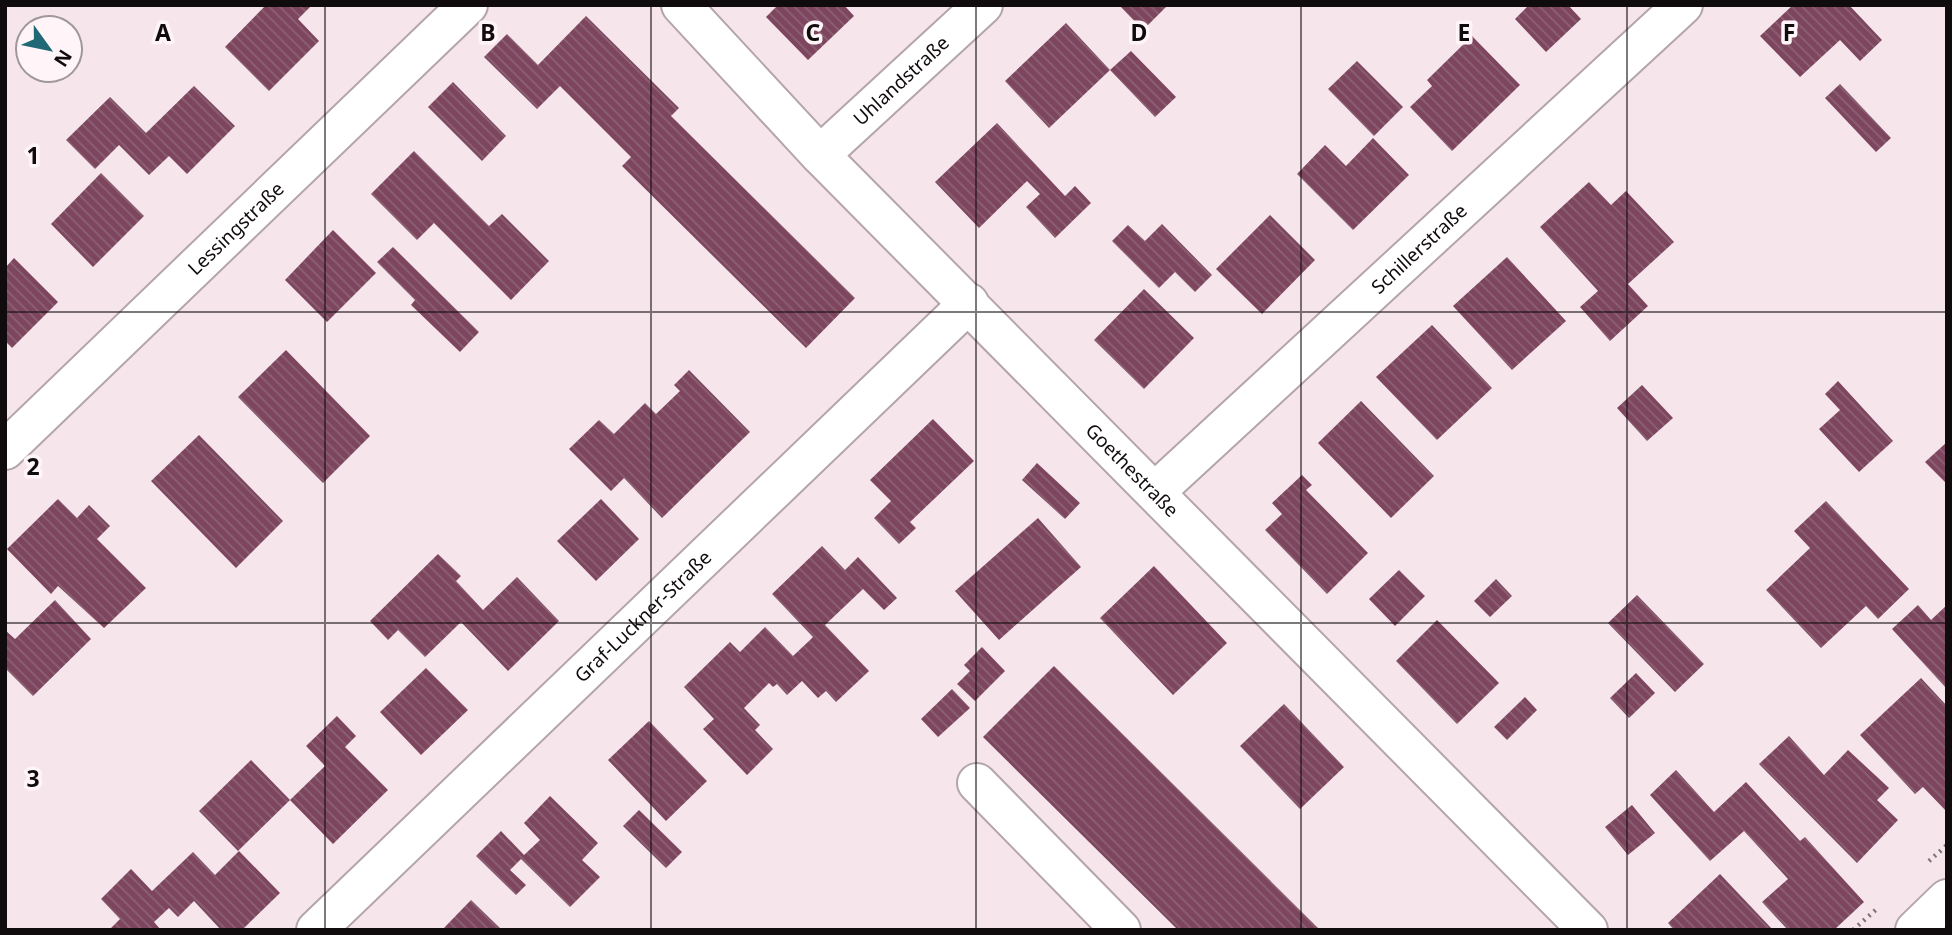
<svg xmlns="http://www.w3.org/2000/svg" width="1952" height="935" viewBox="0 0 1952 935" font-family="'Noto Sans',sans-serif">
	<defs>
		<pattern id="building-back-hatch" width="6" height="6" patternUnits="userSpaceOnUse" patternTransform="scale(1.75)"><rect width="6" height="6" fill="#7d465e"/><path d="M-1 5l2 2M0 0l6 6M5-1l2 2" fill="none" stroke="#8c6274"/></pattern>
	</defs>
	<rect width="100%" height="100%" fill="#f6e6ec"/>
	<g fill="url(#building-back-hatch)">
		<polygon points="266,5 312,5 298,19 319,41 269,91 225,47"/>
		<polygon points="778,5 844,5 854,16 808,60 766,17"/>
		<polygon points="1119,5 1168,5 1143,30"/>
		<polygon points="1529,5 1568,5 1581,19 1546,52 1515,19"/>
		<polygon points="1793,5 1849,5 1882,40 1860,61 1840,40 1800,77 1760,36"/>
		<polygon points="586,16 679,108 671,116 855,298 806,348 622,166 631,157 560,86 537,109 484,57 507,34 538,65"/>
		<polygon points="1066,23 1110,70 1131,51 1176,97 1155,117 1110,70 1049,128 1005,81"/>
		<polygon points="1472,36 1520,85 1452,151 1410,107 1432,86 1427,80"/>
		<polygon points="1357,61 1403,107 1374,136 1328,89"/>
		<polygon points="453,82 506,136 482,161 428,107"/>
		<polygon points="1840,84 1891,138 1876,152 1825,98"/>
		<polygon points="194,86 235,126 187,174 169,156 149,175 119,145 95,169 66,140 110,97 146,133"/>
		<polygon points="997,123 1065,196 1075,186 1091,203 1055,238 1026,207 1040,194 1027,181 979,228 935,182"/>
		<polygon points="1373,138 1409,175 1353,230 1297,174 1325,145 1346,166"/>
		<polygon points="414,151 489,226 502,214 549,261 511,300 434,223 417,240 371,194"/>
		<polygon points="101,173 144,216 93,267 51,224"/>
		<polygon points="1589,182 1611,205 1626,191 1674,242 1628,284 1648,306 1610,341 1580,307 1598,291 1540,227"/>
		<polygon points="1270,215 1315,260 1262,314 1216,269"/>
		<polygon points="1162,224 1212,275 1195,292 1175,272 1159,288 1112,241 1128,225 1145,241"/>
		<polygon points="333,230 376,273 327,322 285,280"/>
		<polygon points="393,247 479,332 460,352 411,305 415,300 377,262"/>
		<polygon points="1507,257 1566,321 1512,370 1453,306"/>
		<polygon points="14,258 58,302 12,348 5,341 5,268"/>
		<polygon points="1144,289 1194,338 1144,389 1094,340"/>
		<polygon points="1432,325 1492,388 1437,440 1376,377"/>
		<polygon points="286,350 370,436 323,483 238,397"/>
		<polygon points="689,370 750,432 662,518 624,478 611,491 569,449 599,420 614,434 645,403 656,414 680,391 674,385"/>
		<polygon points="1838,381 1893,441 1859,472 1819,429 1840,410 1825,394"/>
		<polygon points="1642,385 1673,418 1647,441 1617,408"/>
		<polygon points="1361,401 1434,476 1391,518 1318,443"/>
		<polygon points="933,419 974,461 910,522 916,528 899,544 874,518 891,501 870,480"/>
		<polygon points="199,435 283,521 236,568 151,481"/>
		<polygon points="1947,442 1947,484 1925,462"/>
		<polygon points="1037,463 1080,503 1065,519 1022,480"/>
		<polygon points="1302,475 1312,485 1306,490 1368,553 1327,594 1265,530 1282,514 1272,503"/>
		<polygon points="58,499 77,518 89,505 110,526 97,539 146,588 104,628 58,586 51,594 7,549"/>
		<polygon points="601,499 639,539 596,581 557,541"/>
		<polygon points="1826,501 1909,589 1878,619 1866,606 1821,648 1766,590 1810,548 1794,531"/>
		<polygon points="1038,518 1081,567 999,640 955,591"/>
		<polygon points="822,546 845,570 858,557 897,598 884,610 863,589 825,625 869,671 836,702 826,691 818,698 802,681 787,695 777,684 773,687 769,683 744,708 760,725 755,730 773,749 747,775 703,729 714,719 684,687 730,642 740,652 765,627 793,656 810,640 813,637 772,594"/>
		<polygon points="438,554 461,576 456,581 483,610 517,577 559,621 508,671 461,622 425,657 398,630 388,640 370,621"/>
		<polygon points="1154,566 1227,643 1173,695 1100,618"/>
		<polygon points="1399,570 1425,596 1395,626 1369,599"/>
		<polygon points="1496,579 1512,596 1490,617 1474,601"/>
		<polygon points="1637,595 1704,664 1675,692 1608,623"/>
		<polygon points="55,600 91,639 33,696 5,668 5,630 15,639"/>
		<polygon points="1918,605 1931,620 1947,605 1947,689 1892,629"/>
		<polygon points="1437,620 1499,683 1457,724 1396,661"/>
		<polygon points="982,647 1005,671 975,701 957,684 970,671 964,665"/>
		<polygon points="1054,666 1320,930 1178,930 983,737"/>
		<polygon points="426,668 468,710 421,755 380,712"/>
		<polygon points="1636,673 1655,693 1629,718 1610,698"/>
		<polygon points="1921,678 1947,706 1947,812 1923,787 1915,794 1860,735"/>
		<polygon points="952,689 970,708 938,737 921,719"/>
		<polygon points="1525,697 1537,710 1507,740 1494,727"/>
		<polygon points="1284,704 1344,767 1300,809 1240,746"/>
		<polygon points="337,716 356,736 345,747 388,790 333,844 290,800 325,766 306,746"/>
		<polygon points="649,721 707,781 666,821 608,760"/>
		<polygon points="1789,736 1824,775 1848,750 1889,788 1877,800 1898,820 1857,863 1759,764"/>
		<polygon points="251,760 290,800 238,851 199,811"/>
		<polygon points="1676,770 1714,812 1746,782 1800,841 1805,837 1864,902 1834,930 1788,930 1762,902 1788,879 1744,831 1710,861 1650,795"/>
		<polygon points="550,796 598,843 582,860 600,877 570,907 521,859 510,870 526,885 516,895 476,856 501,831 524,855 540,840 524,823"/>
		<polygon points="1632,805 1655,833 1628,855 1605,827"/>
		<polygon points="639,810 682,852 666,868 623,826"/>
		<polygon points="239,851 280,893 242,930 221,930 194,901 178,917 169,908 154,922 161,930 109,930 120,919 101,899 131,869 152,891 193,852 215,875"/>
		<polygon points="1720,874 1773,930 1674,930 1668,923"/>
		<polygon points="471,900 502,930 442,930"/>
	</g>
	<g fill="none" stroke-linecap="round" stroke-linejoin="round">
		<defs>
			<g id="minor">
				<path id="s1" d="M681,5L820,155L1588,930"/>
				<path id="s2" d="M820,155L983,5"/>
				<path id="s3" d="M5,450L468,5"/>
				<path id="s4" d="M1155,492L1683,5"/>
				<polyline points="977,783 1121,930"/>
				<path id="s5" d="M316,930L969,303"/>
				<polyline points="1915,930 1947,899"/>
			</g>
		</defs>
		<use href="#minor" stroke="#b4a5ab" stroke-width="42"/>
		<g stroke="#7e7377" stroke-width="4.5" stroke-dasharray="2 5" stroke-linecap="butt">
			<polyline points="1929,861 1947,845"/>
			<polyline points="1853,930 1879,907"/>
		</g>
		<use href="#minor" stroke="#fff" stroke-width="38"/>
	</g>
	<path fill="none" stroke="#100b0d" stroke-width="2" stroke-opacity="0.55" d="M325,5V930M651,5V930M976,5V930M1301,5V930M1627,5V930M5,312H1947M5,623H1947"/>
	<g text-anchor="middle" dominant-baseline="central" stroke-width="7" stroke-linejoin="round" paint-order="stroke">
		<g font-size="19" fill="#100b0d" stroke="#fff5f9">
			<text stroke="none"><textPath href="#s2" startOffset="110">Uhlandstraße</textPath></text>
			<text stroke="none"><textPath href="#s3" startOffset="320">Lessingstraße</textPath></text>
			<text stroke="none"><textPath href="#s4" startOffset="359">Schillerstraße</textPath></text>
			<text stroke="none"><textPath href="#s1" startOffset="648">Goethestraße</textPath></text>
			<text stroke="none"><textPath href="#s5" startOffset="453">Graf-Luckner-Straße</textPath></text>
		</g>
	</g>
	<g font-size="23" text-anchor="middle" font-weight="bold" fill="#100b0d" stroke="#fff5f9" stroke-width="7" stroke-linejoin="round" paint-order="stroke">
		<text x="163" y="41">A</text>
		<text x="488" y="41">B</text>
		<text x="813" y="41">C</text>
		<text x="1139" y="41">D</text>
		<text x="1464" y="41">E</text>
		<text x="1789" y="41">F</text>
		<text x="33" y="164">1</text>
		<text x="33" y="475">2</text>
		<text x="33" y="787">3</text>
	</g>
	<rect width="1952" height="935" fill="none" stroke="#100b0d" stroke-width="14"/>
	<g transform="translate(49 49) rotate(123)"><circle r="33" fill="#fff5f9" stroke="#9f979b" stroke-width="2"/>
	<path d="M0-5L12 26L0 18L-12 26Z" fill="#206875"/>
	<text y="-10" font-size="19" font-weight="bold" text-anchor="middle" fill="#100b0d">N</text>
	</g>
</svg>
